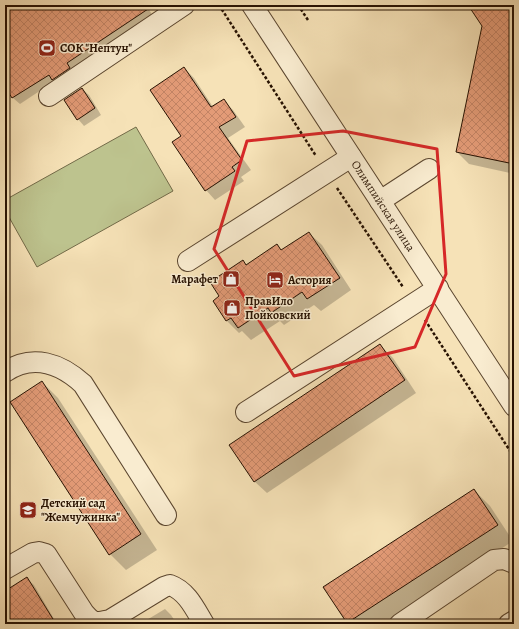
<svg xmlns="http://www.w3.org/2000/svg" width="519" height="629" viewBox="0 0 519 629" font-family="Alegreya,serif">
	<defs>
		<pattern id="building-cross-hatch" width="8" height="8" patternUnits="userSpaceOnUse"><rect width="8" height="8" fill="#e39b77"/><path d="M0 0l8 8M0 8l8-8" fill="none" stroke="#c38465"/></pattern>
	</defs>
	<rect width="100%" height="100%" fill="#f6e2b7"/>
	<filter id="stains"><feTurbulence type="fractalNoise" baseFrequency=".005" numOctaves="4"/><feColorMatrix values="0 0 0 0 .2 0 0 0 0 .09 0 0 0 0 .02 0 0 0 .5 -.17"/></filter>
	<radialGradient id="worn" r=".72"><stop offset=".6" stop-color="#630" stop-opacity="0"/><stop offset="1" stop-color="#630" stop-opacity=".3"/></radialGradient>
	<polygon fill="#bdc38e" stroke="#726a48" points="136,127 173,191 37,267 5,210 5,200"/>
	<g fill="#0003">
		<polygon points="5,5 146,5 153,16 20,104 13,98 5,85"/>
		<polygon points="469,5 514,5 514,174 469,164 457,152 483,26"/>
		<polygon points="184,68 194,78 213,107 223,100 233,110 245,127 228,138 251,170 241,177 244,181 215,200 206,190 182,136"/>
		<polygon points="82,89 89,95 101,115 84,126 78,119"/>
		<polygon points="309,233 322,245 351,290 321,311 314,305 284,325 280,321 251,340 242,331 239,333 227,321 214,301 220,296 243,261 247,265 277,245 282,251"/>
		<polygon points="380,345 393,358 416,393 267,493 254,481"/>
		<polygon points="42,382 58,398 157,550 126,570 110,554"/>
		<polygon points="474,490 490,506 513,541 386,624 349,624 348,623"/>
		<polygon points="27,579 34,585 57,624 5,624 5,592"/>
		<polygon points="165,609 171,615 177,624 140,624"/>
	</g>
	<g fill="url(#building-cross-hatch)" stroke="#271202">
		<polygon points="5,5 154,5 67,63 70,68 52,80 49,75 12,98 5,87"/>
		<polygon points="468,5 514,5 514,164 456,152 482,26"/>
		<polygon points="184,67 211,107 224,99 236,117 219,127 242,160 232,167 235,171 205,191 172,142 181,136 150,90"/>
		<polygon points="82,88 95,108 77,120 64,100"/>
		<polygon points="309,232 340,278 307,299 302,292 271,313 268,308 238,328 231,318 226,321 213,301 219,296 210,282 243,260 246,265 277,244 281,250"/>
		<polygon points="380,344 405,380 254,482 229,445"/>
		<polygon points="42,381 141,534 109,555 10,402"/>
		<polygon points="474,489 498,525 347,623 323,587"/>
		<polygon points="27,577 56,624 5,624 5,591"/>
	</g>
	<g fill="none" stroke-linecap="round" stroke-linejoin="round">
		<defs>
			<g id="minor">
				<path id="s1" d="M252,5L514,406"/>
				<polyline points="49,96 184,5"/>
				<polyline points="380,201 429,169"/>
				<polyline points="188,261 351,157"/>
				<path d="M5,372C33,353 61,364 83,384L166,515"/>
				<polyline points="246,412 438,288"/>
				<path d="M5,569L33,553L39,552L46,554L84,613C94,624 95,623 110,620L164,587L170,585C187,591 195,609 204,624"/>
				<polyline points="400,624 494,560 504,559 514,563"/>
				<polyline points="509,624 514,621"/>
			</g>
		</defs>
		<use href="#minor" stroke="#5b462f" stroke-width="22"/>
		<g stroke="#271202" stroke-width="2.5" stroke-dasharray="3 2" stroke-linecap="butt">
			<polyline points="219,5 316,156"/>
			<polyline points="298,5 308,20"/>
			<polyline points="337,188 403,287"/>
			<polyline points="425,320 514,457"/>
		</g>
		<use href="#minor" stroke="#f9ecd0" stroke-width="20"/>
	</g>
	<path fill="none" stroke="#d62828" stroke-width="3" stroke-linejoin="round" d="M343,131L437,149L446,274L415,347L294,376L214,249L247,141Z"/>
	<defs>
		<symbol id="stadium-square" viewBox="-11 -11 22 22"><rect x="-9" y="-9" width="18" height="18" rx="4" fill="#8f2418" stroke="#f9ecd0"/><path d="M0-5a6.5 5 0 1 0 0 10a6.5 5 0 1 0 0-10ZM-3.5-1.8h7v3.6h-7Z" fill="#fff"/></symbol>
		<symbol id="shop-square" viewBox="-11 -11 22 22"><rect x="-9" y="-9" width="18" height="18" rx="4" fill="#8f2418" stroke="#f9ecd0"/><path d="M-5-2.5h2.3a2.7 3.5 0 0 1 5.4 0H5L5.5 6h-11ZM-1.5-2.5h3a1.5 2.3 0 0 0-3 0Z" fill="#fff"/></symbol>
		<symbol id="hotel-square" viewBox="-11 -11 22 22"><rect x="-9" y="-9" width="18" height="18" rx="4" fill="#8f2418" stroke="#f9ecd0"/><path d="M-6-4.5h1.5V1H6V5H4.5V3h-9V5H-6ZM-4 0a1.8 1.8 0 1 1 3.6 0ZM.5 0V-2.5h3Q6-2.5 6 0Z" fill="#fff"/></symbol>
		<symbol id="school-square" viewBox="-11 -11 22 22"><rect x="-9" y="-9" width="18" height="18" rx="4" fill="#8f2418" stroke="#f9ecd0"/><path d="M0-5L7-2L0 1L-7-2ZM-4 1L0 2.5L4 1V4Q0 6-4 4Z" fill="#fff"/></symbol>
	</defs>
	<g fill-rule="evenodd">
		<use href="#stadium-square" x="37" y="38" width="20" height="20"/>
		<use href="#shop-square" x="221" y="269" width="20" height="20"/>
		<use href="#hotel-square" x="265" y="270" width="20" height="20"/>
		<use href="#shop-square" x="222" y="298" width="20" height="20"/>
		<use href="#school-square" x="18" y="500" width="20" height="20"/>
	</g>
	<g text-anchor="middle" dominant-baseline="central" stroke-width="3" stroke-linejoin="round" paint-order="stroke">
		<g font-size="12" font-weight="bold" fill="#271202" stroke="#f9ecd0" text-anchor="start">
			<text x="60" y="48">СОК "Нептун"</text>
			<text x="218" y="279" text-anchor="end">Марафет</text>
			<text x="288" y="280">Астория</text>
			<text x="245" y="301">ПравИло<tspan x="245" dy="14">Пойковский</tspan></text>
			<text x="41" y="503">Детский сад<tspan x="41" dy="14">"Жемчужинка"</tspan></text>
		</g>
		<g font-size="12" fill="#271202" stroke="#f9ecd0">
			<text stroke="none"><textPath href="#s1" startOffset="240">Олимпийская улица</textPath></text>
		</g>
	</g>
	<rect width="519" height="629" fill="none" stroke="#f6e2b7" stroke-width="20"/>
	<rect x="6" y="6" width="507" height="617" fill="none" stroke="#271202" stroke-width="2"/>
	<rect x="10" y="10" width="499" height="609" fill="none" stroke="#271202"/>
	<rect width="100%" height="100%" filter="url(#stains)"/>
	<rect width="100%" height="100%" fill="url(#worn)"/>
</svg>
